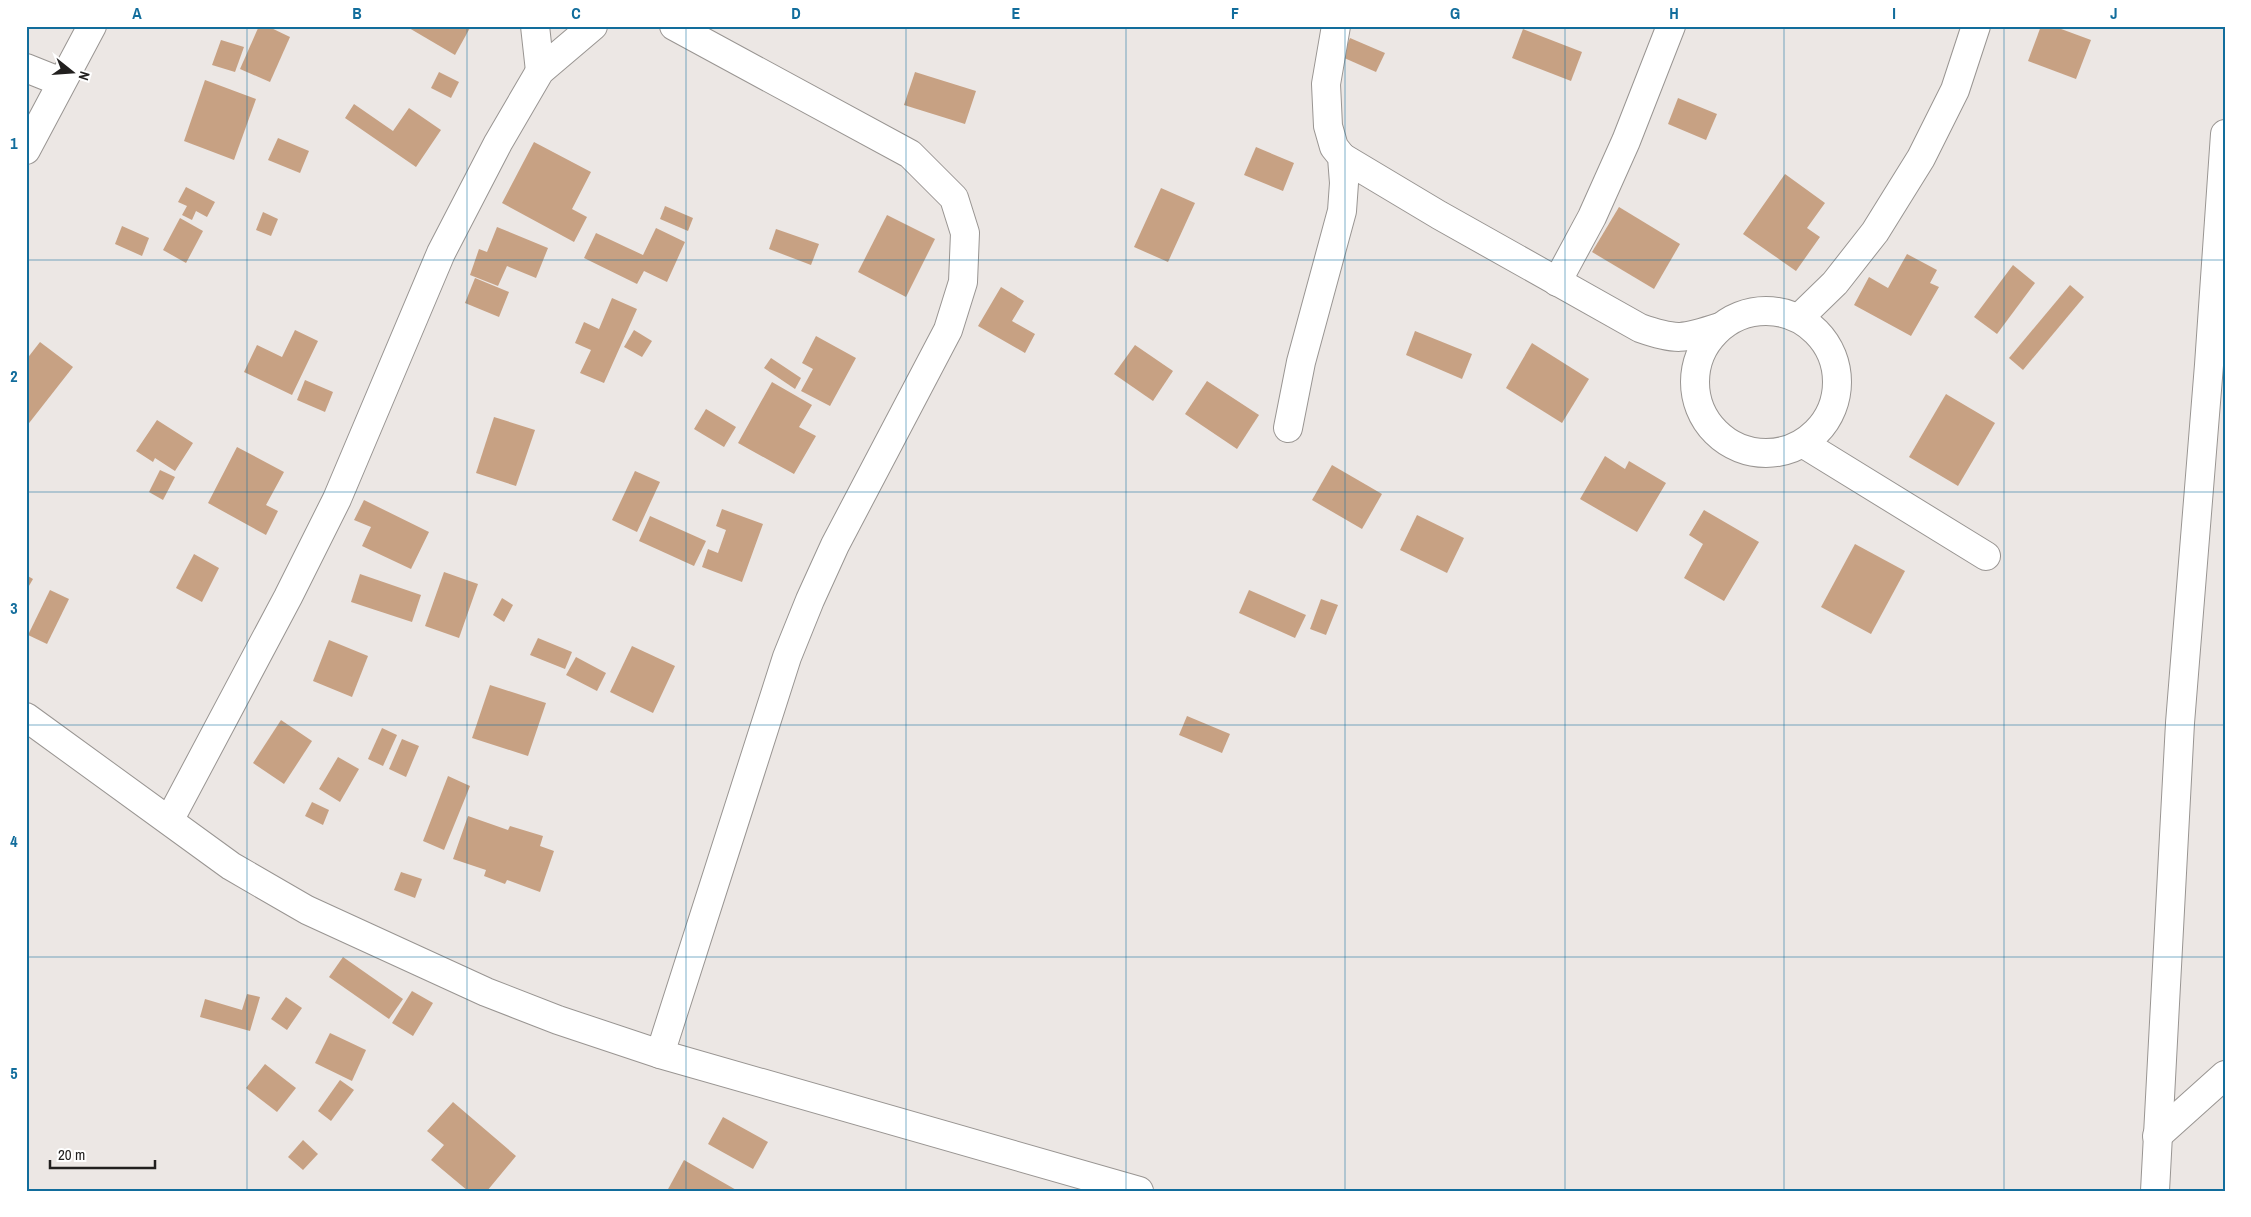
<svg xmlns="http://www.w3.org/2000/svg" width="2251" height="1217" viewBox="0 0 2251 1217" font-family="'Archivo Narrow',sans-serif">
	<rect width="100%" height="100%" fill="#ece7e4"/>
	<g fill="#c7a183">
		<polygon points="259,26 267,26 290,37 270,82 240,69"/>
		<polygon points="410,26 471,26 455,55 409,28"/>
		<polygon points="2041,26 2053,26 2091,40 2076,79 2028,61"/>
		<polygon points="1523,29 1582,52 1571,81 1512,58"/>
		<polygon points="1350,38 1385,53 1376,72 1342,57"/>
		<polygon points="221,40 244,47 235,72 212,65"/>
		<polygon points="439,72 459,82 451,98 431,88"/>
		<polygon points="915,72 976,91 965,124 904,105"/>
		<polygon points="205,80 256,99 234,160 184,141"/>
		<polygon points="1678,98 1717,114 1706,140 1668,124"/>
		<polygon points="354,104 393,131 409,108 441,130 416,167 345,118"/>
		<polygon points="278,138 309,151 300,173 268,160"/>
		<polygon points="534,142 591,172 572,209 587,217 574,242 502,203"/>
		<polygon points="1256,147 1294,163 1283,191 1244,175"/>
		<polygon points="1785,174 1825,203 1807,228 1820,237 1796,271 1743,234"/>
		<polygon points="186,187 215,202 207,217 196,211 192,220 182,215 187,206 178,202"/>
		<polygon points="1161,188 1195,203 1168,262 1134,247"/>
		<polygon points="665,206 693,218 688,231 660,219"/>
		<polygon points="1619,207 1680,244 1654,289 1592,252"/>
		<polygon points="263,212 278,219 271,236 256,230"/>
		<polygon points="887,215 935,239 906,297 858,272"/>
		<polygon points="180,218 203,231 186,263 163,250"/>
		<polygon points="122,226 149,238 142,256 115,244"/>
		<polygon points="497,227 548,248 536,278 507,266 498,286 470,275 479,249 487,252"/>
		<polygon points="656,228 685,242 667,282 644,271 637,284 584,258 596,233 643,255"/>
		<polygon points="776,229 819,244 811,265 769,249"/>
		<polygon points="1907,254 1937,270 1930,283 1939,287 1911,336 1854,305 1869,277 1888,288"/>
		<polygon points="2013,265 2035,283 1997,334 1974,317"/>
		<polygon points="475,278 509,292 499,317 465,303"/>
		<polygon points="2070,285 2084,297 2023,370 2009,358"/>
		<polygon points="1001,287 1024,301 1012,321 1035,334 1025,353 978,326"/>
		<polygon points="612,298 637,309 604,383 580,373 591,350 575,343 584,322 599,329"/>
		<polygon points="295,330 318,341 292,395 244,372 257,345 282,357"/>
		<polygon points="634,330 652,341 642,357 624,347"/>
		<polygon points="1415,331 1472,354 1462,379 1406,355"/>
		<polygon points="816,336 856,358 830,406 801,391 813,369 802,363"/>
		<polygon points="40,342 73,367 26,427 26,360"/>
		<polygon points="1532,343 1589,379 1562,423 1506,388"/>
		<polygon points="1135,345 1173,371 1153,401 1114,374"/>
		<polygon points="771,358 801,378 795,389 764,368"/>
		<polygon points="305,380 333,392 325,412 297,400"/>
		<polygon points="1207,381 1259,415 1237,449 1185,414"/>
		<polygon points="772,382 812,405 799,427 816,436 794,474 738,443"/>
		<polygon points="1946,394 1995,423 1958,486 1909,457"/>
		<polygon points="706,409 736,427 724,447 694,429"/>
		<polygon points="494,417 535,430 516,486 476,473"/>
		<polygon points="157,420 193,443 175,471 155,458 153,462 136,451"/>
		<polygon points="237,447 284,472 266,505 278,511 266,535 208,503"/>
		<polygon points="1605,456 1625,469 1629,461 1666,483 1637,532 1580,499"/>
		<polygon points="1332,465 1382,494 1362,529 1312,500"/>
		<polygon points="160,470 175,477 163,500 149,492"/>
		<polygon points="635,471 660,482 637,532 612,520"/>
		<polygon points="364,500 429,532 411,569 362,546 371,527 354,520"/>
		<polygon points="722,509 763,524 742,582 702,567 708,549 718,553 726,530 716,526"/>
		<polygon points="1704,510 1759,542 1724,601 1684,578 1703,544 1689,535"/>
		<polygon points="1417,515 1464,538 1447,573 1400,550"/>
		<polygon points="650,516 706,541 694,566 639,541"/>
		<polygon points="1855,544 1905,571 1871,634 1821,607"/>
		<polygon points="194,554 219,568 202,602 176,588"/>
		<polygon points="444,572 478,584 459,638 425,626"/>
		<polygon points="360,574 421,595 412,622 351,602"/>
		<polygon points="26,575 33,579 26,591"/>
		<polygon points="50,590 69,599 47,644 28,635"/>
		<polygon points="1249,590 1306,615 1295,638 1239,613"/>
		<polygon points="502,598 513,605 504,622 493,615"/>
		<polygon points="1321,599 1338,605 1326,635 1310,629"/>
		<polygon points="538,638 572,652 565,669 530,655"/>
		<polygon points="329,640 368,656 352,697 313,681"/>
		<polygon points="632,646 675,666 653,713 610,692"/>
		<polygon points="576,657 606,673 597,691 566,675"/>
		<polygon points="490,685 546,703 528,756 472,738"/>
		<polygon points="1187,716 1230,734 1222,753 1179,735"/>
		<polygon points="281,720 312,741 284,784 253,763"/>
		<polygon points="382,728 397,735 383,766 368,759"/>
		<polygon points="402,739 419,746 406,777 389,769"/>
		<polygon points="338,757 359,769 340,802 319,789"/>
		<polygon points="448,776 470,786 444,850 423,841"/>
		<polygon points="312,802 329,810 323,825 305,816"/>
		<polygon points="468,816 508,830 510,826 543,836 540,846 554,851 540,892 507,880 505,884 484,876 486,870 453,859"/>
		<polygon points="401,872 422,879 415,898 394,890"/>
		<polygon points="343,957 403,999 389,1019 329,977"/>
		<polygon points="412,991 433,1003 413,1036 392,1023"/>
		<polygon points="247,994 260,997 250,1031 200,1017 205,999 242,1010"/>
		<polygon points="286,997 302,1008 287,1030 271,1019"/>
		<polygon points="330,1033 366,1050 352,1081 315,1063"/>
		<polygon points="265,1064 296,1088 277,1112 246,1088"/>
		<polygon points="340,1080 354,1090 331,1121 318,1111"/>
		<polygon points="453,1102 516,1156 487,1191 468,1191 431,1160 444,1145 427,1131"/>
		<polygon points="723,1117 768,1142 753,1169 708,1144"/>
		<polygon points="303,1140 318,1154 303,1170 288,1157"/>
		<polygon points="684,1160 738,1191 667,1191"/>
	</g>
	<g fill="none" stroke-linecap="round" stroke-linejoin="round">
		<defs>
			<g id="minor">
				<polyline points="535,26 540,71"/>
				<polyline points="26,68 61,82"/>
				<polyline points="26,150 92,26"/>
				<path d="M1342,157L1439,215L1640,328C1677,341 1683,339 1720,327"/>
				<polyline points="1557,282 1592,217 1626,141 1671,26"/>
				<circle cx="1766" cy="382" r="71"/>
				<polyline points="1799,318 1835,283 1875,232 1921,158 1955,90 1976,26"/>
				<polyline points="1288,428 1301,362 1342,211 1344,183 1342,157 1334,147 1328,126 1326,84 1336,26"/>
				<polyline points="1804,444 1986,556"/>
				<polyline points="26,717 231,866 307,910 486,992 558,1020 660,1054 1139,1191"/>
				<polyline points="170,819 288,597 337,499 441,253 498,143 540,71 593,26"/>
				<polyline points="660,1054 787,657 810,600 835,545 948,330 963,282 965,233 954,198 910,154 674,26"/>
				<polyline points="2157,1136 2225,1075"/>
				<polyline points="2155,1191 2180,723 2209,365 2225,134"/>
			</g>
		</defs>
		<use href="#minor" stroke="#999592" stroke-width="30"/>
		<use href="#minor" stroke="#fff" stroke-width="28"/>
	</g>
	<path fill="none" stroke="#126d9c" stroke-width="1" stroke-opacity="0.55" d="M247,26V1191M467,26V1191M686,26V1191M906,26V1191M1126,26V1191M1345,26V1191M1565,26V1191M1784,26V1191M2004,26V1191M26,260H2225M26,492H2225M26,725H2225M26,957H2225"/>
	<rect width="2251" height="1217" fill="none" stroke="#ffffff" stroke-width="55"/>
	<g transform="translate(72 72) rotate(107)" stroke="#ffffff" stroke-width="4" paint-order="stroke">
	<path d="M0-4L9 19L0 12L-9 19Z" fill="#22201f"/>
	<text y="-8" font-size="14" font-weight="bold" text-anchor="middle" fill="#22201f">N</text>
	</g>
	<path d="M50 1160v8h105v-8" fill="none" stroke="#22201f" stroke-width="2.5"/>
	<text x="58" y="1160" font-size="15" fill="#22201f" stroke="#ffffff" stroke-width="4" paint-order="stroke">20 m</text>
	<rect x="28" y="28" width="2196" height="1162" fill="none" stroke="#126d9c" stroke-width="2"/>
	<g font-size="16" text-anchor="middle" font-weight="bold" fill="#126d9c">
		<text x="137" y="19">A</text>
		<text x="357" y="19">B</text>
		<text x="576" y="19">C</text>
		<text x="796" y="19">D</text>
		<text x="1016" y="19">E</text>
		<text x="1235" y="19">F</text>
		<text x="1455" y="19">G</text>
		<text x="1674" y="19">H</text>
		<text x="1894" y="19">I</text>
		<text x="2114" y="19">J</text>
		<text x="14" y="149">1</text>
		<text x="14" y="382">2</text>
		<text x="14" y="614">3</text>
		<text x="14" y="847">4</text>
		<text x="14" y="1079">5</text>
	</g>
</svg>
